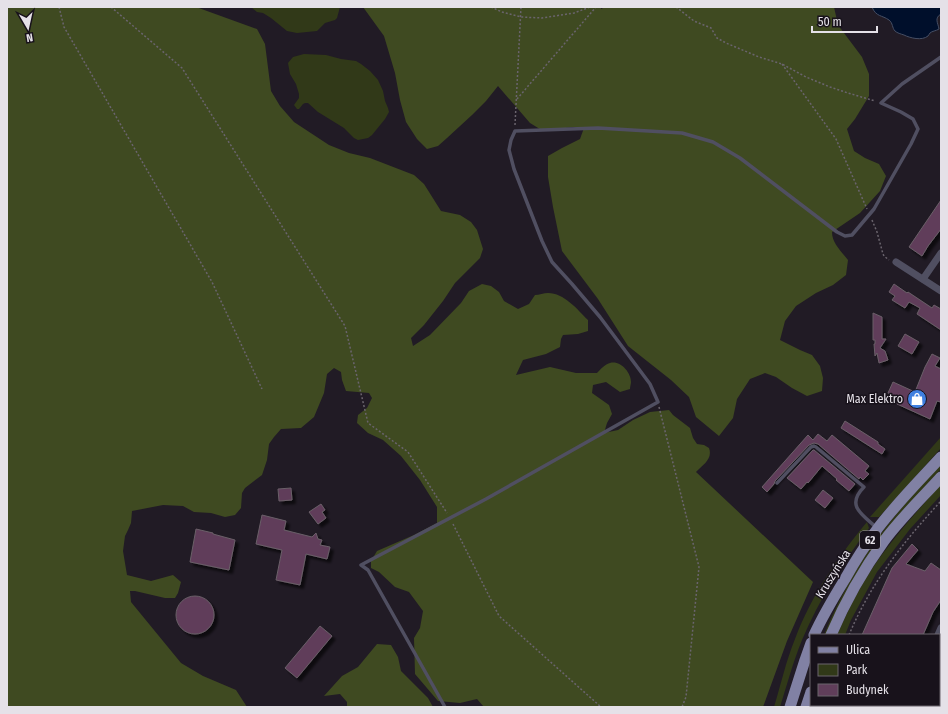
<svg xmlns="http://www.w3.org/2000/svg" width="948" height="714" viewBox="0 0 948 714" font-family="'Fira Sans Condensed',sans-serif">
	<defs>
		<filter id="shadow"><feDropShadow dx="3.5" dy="3.5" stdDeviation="1" flood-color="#0009"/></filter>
	</defs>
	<rect width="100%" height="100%" fill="#211b25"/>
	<g fill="#313918">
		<polygon points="251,7 340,7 337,18 335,20 325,23 317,31 297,33 287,31 271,18 263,13 257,12"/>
		<polygon points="304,54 326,55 341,59 356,61 361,64 370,71 378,80 383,91 385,101 388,108 389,112 385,119 372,135 368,138 358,140 354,138 344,128 318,112 308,103 305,103 303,104 299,109 297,109 294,105 299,98 299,94 296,84 290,74 288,63 293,57"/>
		<polygon points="941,437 941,448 879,517 870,517"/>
		<path d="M941,464V469L927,484L853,579L834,616L826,635H824C842,590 868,547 900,510C913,494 927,479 941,464Z"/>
		<path d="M941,484V495L910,529L877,572L851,620L845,635H837C847,613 857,592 870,572C890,541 916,513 941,484Z"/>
		<path d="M867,522L869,528C842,563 819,600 802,640C793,662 787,685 780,707H774C781,684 786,661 795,639C811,596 838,557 867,522Z"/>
	</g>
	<g fill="#3f4a21">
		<path d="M7,7H196L257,29L265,44L271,91L280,106L294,122L329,145L349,153L370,158L414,175L424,184L441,211L460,215L471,222L477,230L483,249L480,258L455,283L443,301L424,325L411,338L413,346L430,335L461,303L469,291L482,284L491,286L499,292L504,301L518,309L529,304L535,295C539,295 544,293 548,293C564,293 577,309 588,320V331L578,334L563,335L561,339L560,347L546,354L523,360L516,375L550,367L576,373H597C601,369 604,365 610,363C620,360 631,372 631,382C631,384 630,386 630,389L620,392L606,382L593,385L592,393L609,405L612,414L607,423L604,433L618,430L633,420L650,412L669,410L673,415L690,428L693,438L697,444L704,445L709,448C713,459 703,465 696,472L813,582L787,641L763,707H484L477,699L460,703L438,701L415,674L414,638L420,628L423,611L409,592L395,587L379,572L371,568V561L377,551L414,535L437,523V507L420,480L401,456L383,440L368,433L357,423L358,415L367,408L372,398L369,393L346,391L342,380L341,372L334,368L327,374L324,393L314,417L301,428L281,429L274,437L269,444L267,460L262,475L245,488L242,493L241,508L235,515L225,517L211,513L194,512L183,506L163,505L132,511L131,523L128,530L125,536L123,551L127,575L151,581L173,575L181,582L178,593L175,598H165L135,591H130L131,602L181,663L203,676L236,690L247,707H7Z"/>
		<path d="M363,7H601V9L605,7H834L838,25L862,57L869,74V96L855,119L847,129L854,151L865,158L879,164L886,176L880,191L860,213L832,232C832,243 841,251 848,260L846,275L833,285L816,293L796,306L785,321L780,340L800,350L812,355L820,366L823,378L822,391L807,396L792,388L776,377L765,373L750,379L737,399L733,418L719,436L696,417L689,397L671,380L628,346L598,299L562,251L553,207L548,177V156L562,148L580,139L584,128L573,127L543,131L530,123L498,86L486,101L472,115L447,138L438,146L427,149L417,139L406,122L400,100L395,73L384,36Z"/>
		<polygon points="377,644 391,645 398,657 401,671 428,698 433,707 347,707 347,702 340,694 324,696 342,676 358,667"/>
	</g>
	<path fill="#000f2b" stroke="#454e64" d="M872,7H941V14C934,18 938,23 939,29C936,31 932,31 930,33C929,34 929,35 928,36C922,41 910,38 904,35C901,34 897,33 895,31C892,28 893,23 889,20C882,15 876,17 872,7Z"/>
	<g fill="#603e5a" stroke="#6a5f68" filter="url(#shadow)">
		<polygon points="941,200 941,229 928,246 922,256 909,247"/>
		<polygon points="894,284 907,293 908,292 932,308 934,305 941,309 941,330 917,314 920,308 909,302 905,308 892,300 895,296 889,292"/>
		<polygon points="873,313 882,317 882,339 886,339 880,348 885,351 888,360 879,363 877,353 875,356 874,344 875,344 875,340 873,340"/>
		<polygon points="905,334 919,342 912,354 898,346"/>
		<polygon points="932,354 940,358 935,366 941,369 941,402 937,401 930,419 897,404 900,398 888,393 893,382 915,392 925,367"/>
		<polygon points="845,421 878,442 878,444 885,449 882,454 841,428"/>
		<polygon points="818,434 827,441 832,435 869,466 865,471 869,474 863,480 860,477 859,479 818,444 814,443 809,445 775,481 774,484 767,492 762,487 808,435 813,440"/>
		<polygon points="813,450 814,450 855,484 849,491 836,480 837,479 822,466 808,483 807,482 801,489 787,478"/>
		<polygon points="291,488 292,500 279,501 278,489"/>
		<polygon points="823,490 833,498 825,508 815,500"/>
		<polygon points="321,504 325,510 322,512 326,518 318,524 309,512"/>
		<polygon points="262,515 286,521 284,530 312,537 316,533 318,539 322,540 320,545 330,547 327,559 306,554 300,585 276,580 282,550 256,544"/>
		<polygon points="196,529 213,533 213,534 235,540 229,570 190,562"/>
		<polygon points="912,544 918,550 906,564 925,571 931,563 941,570 941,600 933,612 923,635 862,635 892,568"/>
		<circle cx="195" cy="615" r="19"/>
		<polygon points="320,626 332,636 297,678 285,668"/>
	</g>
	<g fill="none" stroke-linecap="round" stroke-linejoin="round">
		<g stroke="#6a646d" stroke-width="1.5" stroke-dasharray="2 2" stroke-linecap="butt">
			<polyline points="59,7 64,27 212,282 262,389"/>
			<polyline points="111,7 182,68 345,326 368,423 408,452 447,513"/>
			<polyline points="491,7 502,12 521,17 542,18 574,13 590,7"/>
			<polyline points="676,7 694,21 711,28 717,38 726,43 759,57 782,64 806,77 830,87 848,93 875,101"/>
			<polyline points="782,64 836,139 867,209"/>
			<polyline points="517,99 596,7"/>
			<polyline points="515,125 521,7"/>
			<polyline points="872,220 877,232 883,254 884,256 889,260"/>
			<polyline points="659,407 699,567 686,697 682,707"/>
			<polyline points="453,524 499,616 601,707"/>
			<path d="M849,635C870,584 904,541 941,501"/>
			<polyline points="939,690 941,691"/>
			<polyline points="821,706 822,705"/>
			<polyline points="823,707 824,705"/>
		</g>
		<g stroke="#504f61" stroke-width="3.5">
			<path d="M777,483L811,447L814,446L816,447L864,487C845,506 863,515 877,528"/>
			<polyline points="881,705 889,707"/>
			<polyline points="445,707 368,570 361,565 486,499 658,402 650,384 600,317 572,284 552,262 542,241 514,169 509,150 511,140 515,131 598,128 682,133 713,142 740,158 837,232 845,236 852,235 874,209 911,144 918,129 913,119 901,112 881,103 902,84 941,57"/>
		</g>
		<g stroke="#504f61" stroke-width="7">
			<polyline points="896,262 941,291"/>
			<polyline points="923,279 941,253"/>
			<polyline points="938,635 941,628"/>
			<polyline points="918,707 918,705"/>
		</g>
		<g stroke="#8181a4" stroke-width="11">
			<path d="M814,635C823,615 834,597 845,579C855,561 866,544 878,528C897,503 920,480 941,457"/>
			<path d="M831,635C845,602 863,570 884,541C901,518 922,498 941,477"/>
			<polyline points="790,707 805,660 811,643"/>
			<polyline points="806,707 811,692"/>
		</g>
	</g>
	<defs>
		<symbol id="shop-disc" viewBox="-11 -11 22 22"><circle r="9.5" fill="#3f7fe0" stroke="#18121b"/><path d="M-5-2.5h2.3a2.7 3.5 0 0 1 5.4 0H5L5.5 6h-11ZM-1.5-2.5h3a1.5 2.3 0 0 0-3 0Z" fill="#fff"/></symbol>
	</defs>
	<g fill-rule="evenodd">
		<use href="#shop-disc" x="906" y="388" width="22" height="22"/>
	</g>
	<g text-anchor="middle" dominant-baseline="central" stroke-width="3" stroke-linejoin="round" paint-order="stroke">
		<rect fill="#18121b" stroke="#a8a3aa" stroke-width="1" x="860" y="531" width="20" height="18" rx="3"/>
		<g font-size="11" font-weight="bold" fill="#e5e1e8">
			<text x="870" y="540">62</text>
		</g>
		<g font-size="12" fill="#e5e1e8" stroke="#18121b" text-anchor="end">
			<text x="903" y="399">Max Elektro</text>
		</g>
		<g font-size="12" fill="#e5e1e8" stroke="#18121b">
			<text transform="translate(833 574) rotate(-58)">Kruszyńska</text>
		</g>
	</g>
	<rect width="948" height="714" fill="none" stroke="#e5e1e8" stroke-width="16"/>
	<rect x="810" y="634" width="130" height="72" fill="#18121b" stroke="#6a656d"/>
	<rect x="818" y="647" width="20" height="6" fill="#8181a4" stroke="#6a656d"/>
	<text x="846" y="654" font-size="12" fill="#e5e1e8">Ulica</text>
	<rect x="818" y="664" width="20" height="12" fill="#313918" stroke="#6a656d"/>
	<text x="846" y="674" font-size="12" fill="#e5e1e8">Park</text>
	<rect x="818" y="684" width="20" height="12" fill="#603e5a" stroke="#6a656d"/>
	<text x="846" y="694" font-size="12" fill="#e5e1e8">Budynek</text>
	<g transform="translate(28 28) rotate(171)" stroke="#18121b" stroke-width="3" paint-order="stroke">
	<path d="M0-3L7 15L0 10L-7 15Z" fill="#e5e1e8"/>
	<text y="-6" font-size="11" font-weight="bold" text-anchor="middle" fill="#e5e1e8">N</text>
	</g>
	<path d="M812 26v6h65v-6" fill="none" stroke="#e5e1e8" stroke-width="2"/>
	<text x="818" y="26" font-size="12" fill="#e5e1e8" stroke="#18121b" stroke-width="3" paint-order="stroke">50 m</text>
</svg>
